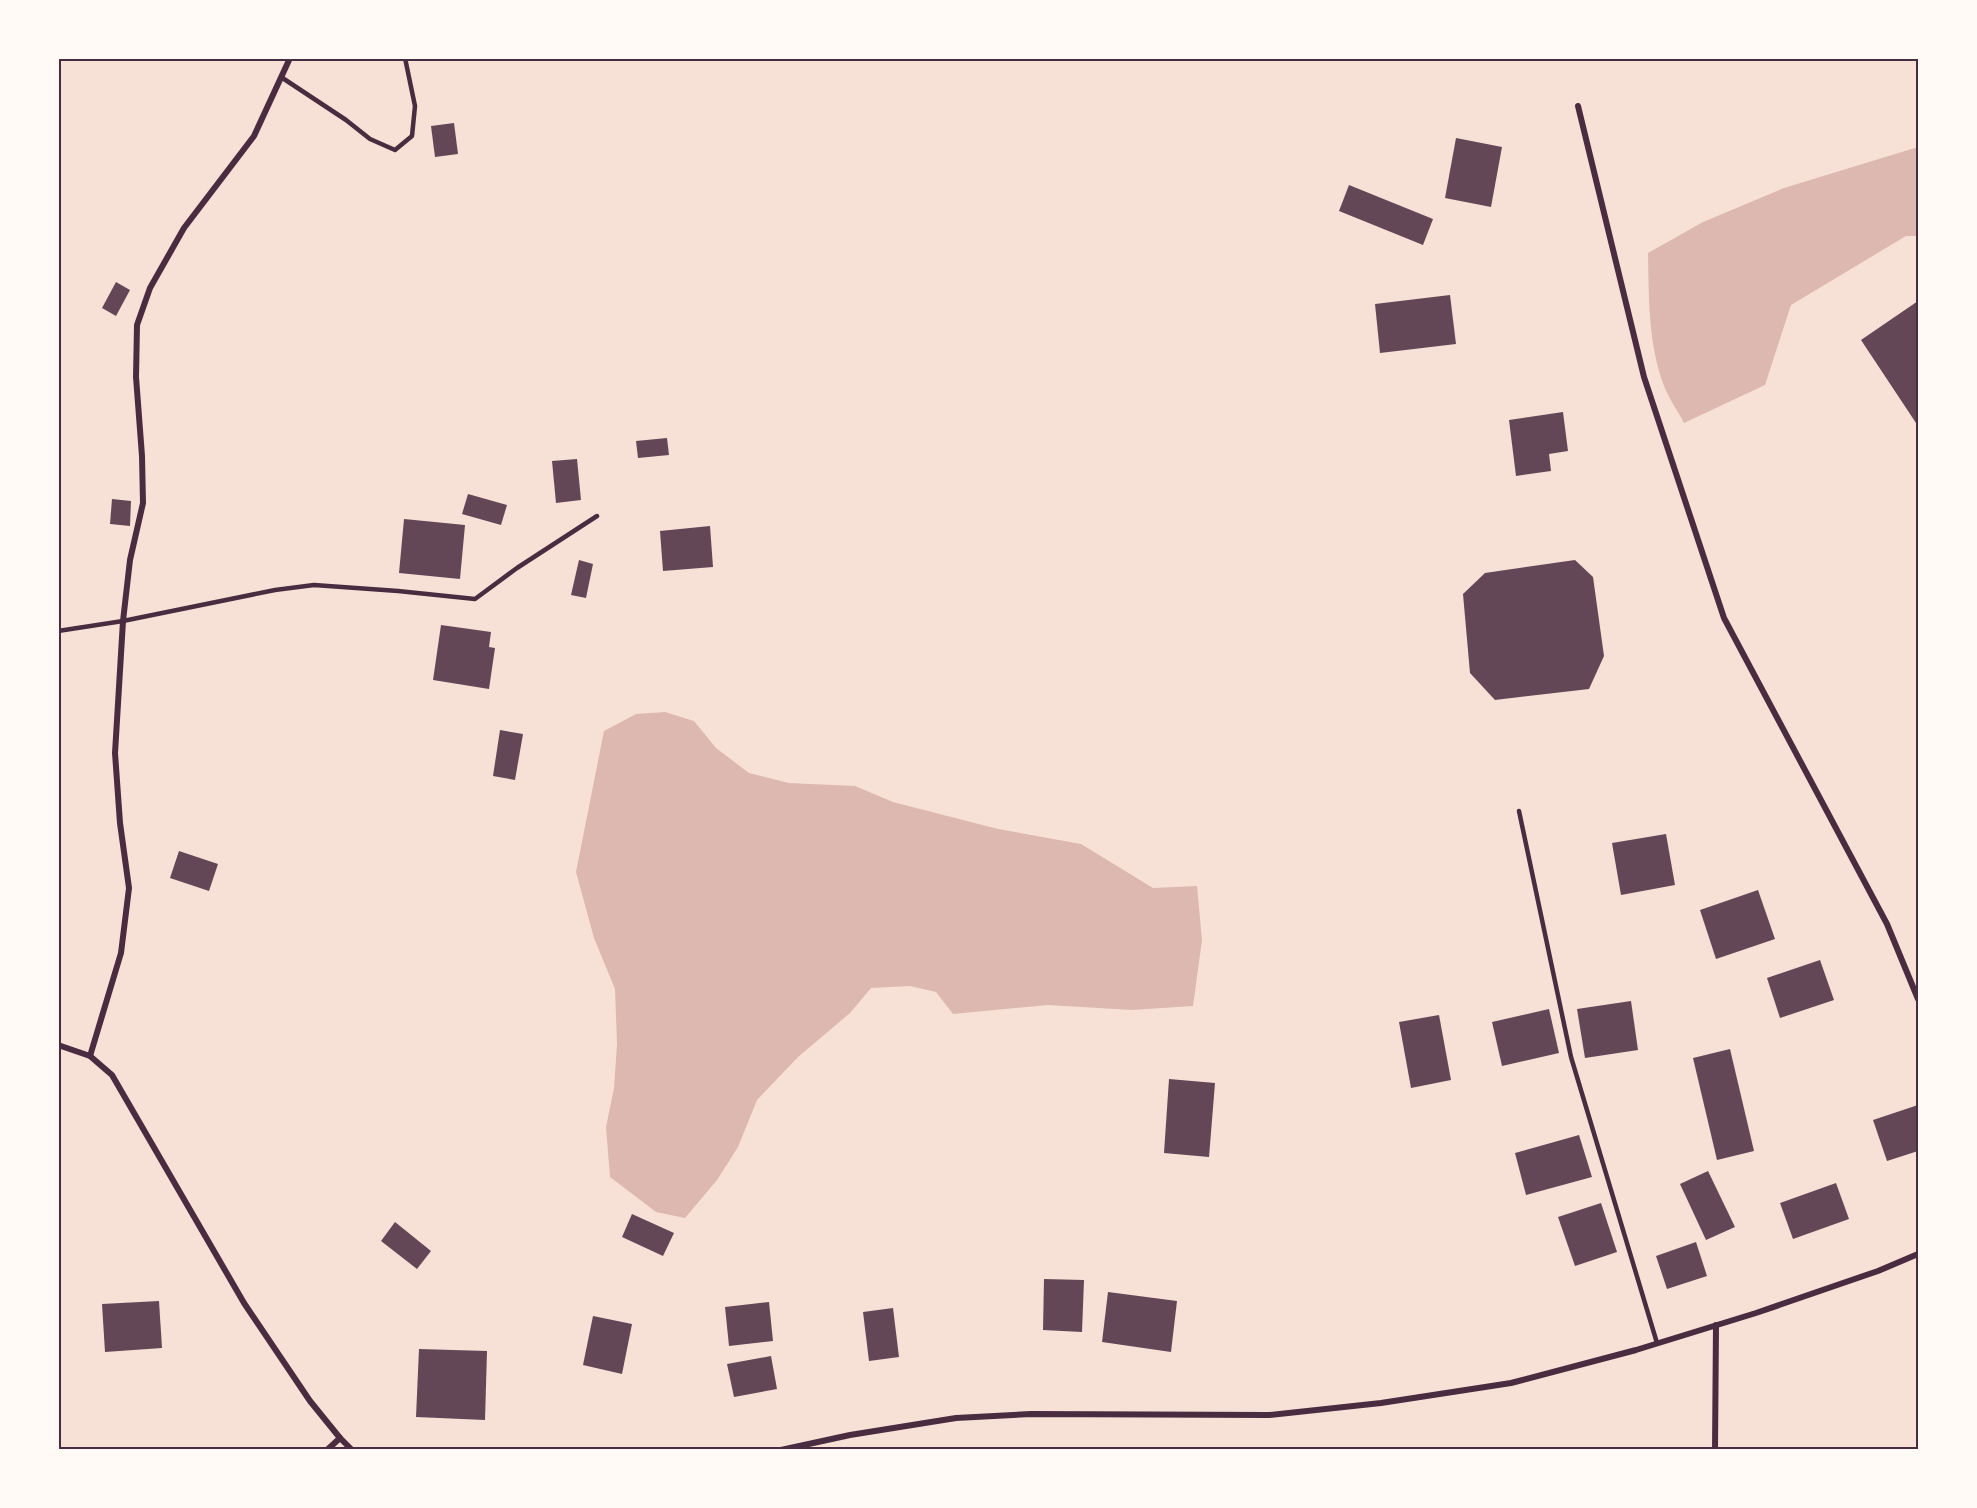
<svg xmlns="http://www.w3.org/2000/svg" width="1977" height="1508" viewBox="0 0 1977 1508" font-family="Cabin,sans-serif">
	<rect width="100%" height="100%" fill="#f7e1d7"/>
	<g fill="#dcb8b0">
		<path d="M1918,147V236H1906L1791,305L1765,385L1684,423C1678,411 1669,399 1664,386C1648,343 1649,299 1648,253L1703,222L1784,188Z"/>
		<polygon points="665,712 694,721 716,748 749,773 789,783 855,786 893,802 998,829 1081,844 1153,888 1197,886 1202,940 1193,1006 1132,1010 1048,1005 953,1014 936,992 910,986 871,988 850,1013 798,1057 757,1100 738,1147 717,1180 685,1218 656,1212 610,1177 606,1127 614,1088 617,1044 615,989 594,938 576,872 604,731 636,714"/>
	</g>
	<g fill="#644757">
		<polygon points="454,123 458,154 435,157 431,126"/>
		<polygon points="1456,138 1502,147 1491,207 1445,198"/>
		<polygon points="1349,185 1433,219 1423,245 1339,211"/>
		<polygon points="116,282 130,290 116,316 102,308"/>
		<polygon points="1450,295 1456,344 1380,353 1375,304"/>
		<polygon points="1918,301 1918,426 1861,340"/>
		<polygon points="1563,412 1568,451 1549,454 1551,471 1516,476 1509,420"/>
		<polygon points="667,438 669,455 638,458 636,441"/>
		<polygon points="577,459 581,500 556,503 552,461"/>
		<polygon points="468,494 507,505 501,525 462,514"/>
		<polygon points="112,499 131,501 130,526 110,524"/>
		<polygon points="404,519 465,525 460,579 399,573"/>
		<polygon points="710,526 713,567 663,571 660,531"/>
		<polygon points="579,560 593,564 586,598 571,595"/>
		<polygon points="1575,560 1593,577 1604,656 1589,689 1495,700 1470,673 1463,594 1485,573"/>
		<polygon points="441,625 491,632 489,647 495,648 489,689 433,680"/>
		<polygon points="500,730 523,734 515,780 493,776"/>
		<polygon points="1666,834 1675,885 1621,895 1612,843"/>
		<polygon points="179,851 218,864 209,891 170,878"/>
		<polygon points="1758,890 1775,939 1716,959 1700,910"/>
		<polygon points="1820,960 1834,1000 1780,1018 1767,978"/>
		<polygon points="1631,1001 1638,1050 1585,1058 1577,1009"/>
		<polygon points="1549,1009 1559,1053 1502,1066 1492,1022"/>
		<polygon points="1439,1015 1451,1080 1411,1088 1399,1022"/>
		<polygon points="1730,1049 1754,1151 1717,1160 1693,1058"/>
		<polygon points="1169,1079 1215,1083 1209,1157 1164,1153"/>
		<polygon points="1918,1105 1918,1151 1887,1161 1873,1120"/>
		<polygon points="1579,1135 1592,1177 1526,1195 1515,1153"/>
		<polygon points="1708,1171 1735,1227 1706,1240 1680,1184"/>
		<polygon points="1836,1183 1849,1219 1793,1239 1780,1203"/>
		<polygon points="1601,1203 1617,1252 1575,1266 1558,1217"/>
		<polygon points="632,1214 674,1233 663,1256 622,1237"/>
		<polygon points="395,1222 431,1251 417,1269 381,1241"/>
		<polygon points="1696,1242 1707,1276 1667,1289 1656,1256"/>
		<polygon points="1044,1279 1084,1280 1082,1332 1043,1330"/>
		<polygon points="1108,1292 1177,1301 1171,1352 1102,1342"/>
		<polygon points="159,1301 162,1348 105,1352 102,1304"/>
		<polygon points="769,1302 773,1341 729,1346 725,1307"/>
		<polygon points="893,1308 899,1357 869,1361 863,1312"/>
		<polygon points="593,1316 632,1324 622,1374 583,1365"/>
		<polygon points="419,1349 487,1351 485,1420 416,1417"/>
		<polygon points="771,1356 777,1389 734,1397 727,1364"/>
	</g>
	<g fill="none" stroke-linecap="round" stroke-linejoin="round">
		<g stroke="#4a2c40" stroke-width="4.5">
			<polyline points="281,77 346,120 370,139 395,150 412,136 415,106 405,58"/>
			<polyline points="58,631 123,621 275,590 314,585 398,591 475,599 517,568 597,516"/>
			<polyline points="1519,811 1571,1057 1657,1343"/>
		</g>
		<g stroke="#4a2c40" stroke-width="6">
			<polyline points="1578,106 1644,377 1724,618 1887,924 1918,999"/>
			<polyline points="58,1045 90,1056 112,1075 244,1303 310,1401 340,1438 352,1450"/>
			<polyline points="90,1056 121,953 129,888 120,823 115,753 123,621 130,560 143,503 142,456 136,377 137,325 150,288 184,228 254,136 290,58"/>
			<polyline points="327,1450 340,1438"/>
			<polyline points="781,1450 850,1435 956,1418 1031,1414 1269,1415 1381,1403 1511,1383 1636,1350 1756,1313 1878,1271 1918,1254"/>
			<polyline points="1715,1450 1716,1325"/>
		</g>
	</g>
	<rect width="1977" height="1508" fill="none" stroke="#fffaf5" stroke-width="120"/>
	<rect x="60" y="60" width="1857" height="1388" fill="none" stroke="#4a2c40" stroke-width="2"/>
</svg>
